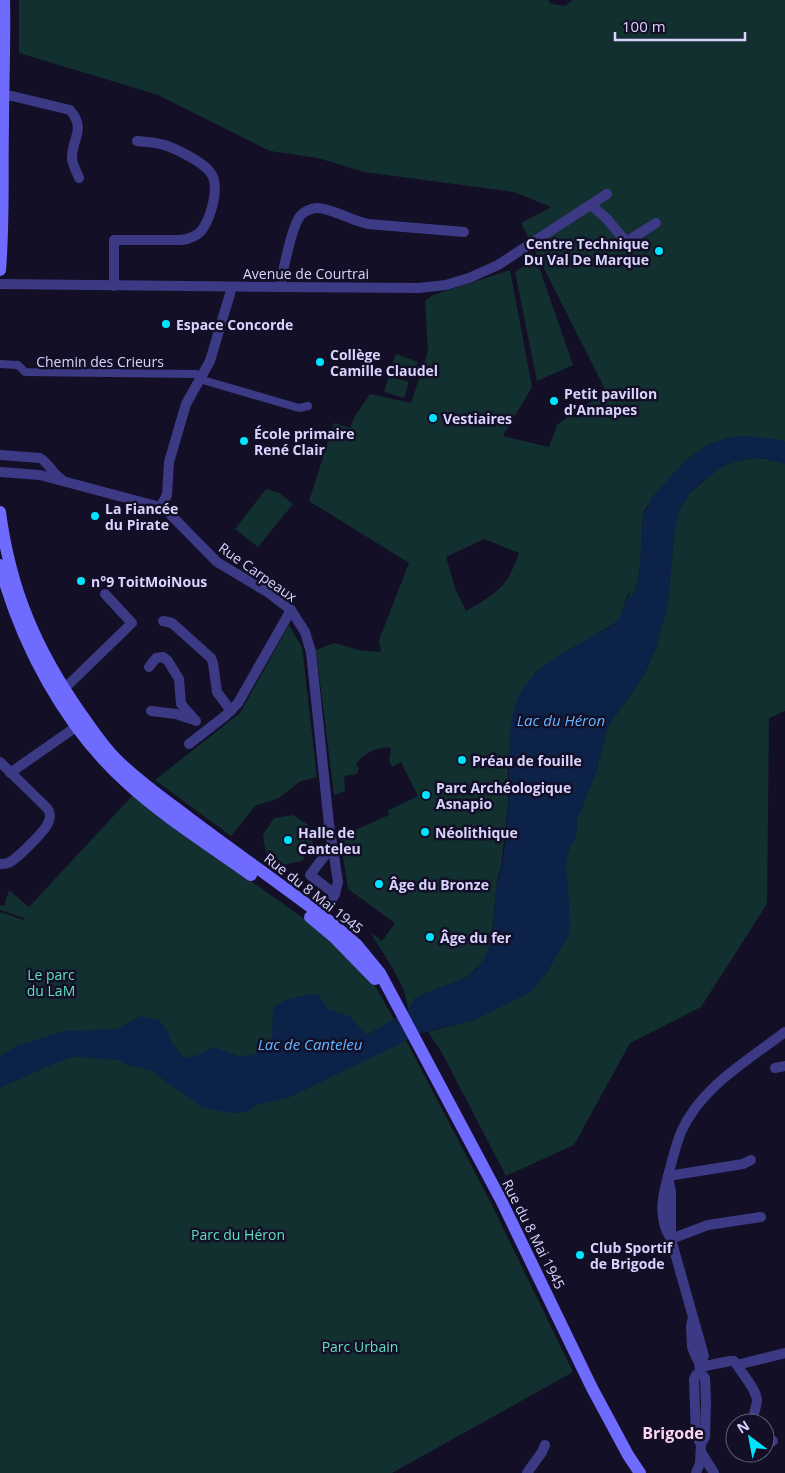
<svg xmlns="http://www.w3.org/2000/svg" width="785" height="1473" viewBox="0 0 785 1473" font-family="'Open Sans',sans-serif">
	<rect width="100%" height="100%" fill="#130f26"/>
	<g fill="#12302f" fill-rule="evenodd">
		<path d="M19,0H548L551,4L565,6L573,0H785V442L774,439L732,437L707,445L683,463L645,509L643,516L640,565L637,585L632,599L628,593L621,616L615,623L550,662L535,673L508,767V807L501,867L497,881L491,944L485,960L467,977L415,998L409,1010C406,1002 406,994 402,987C394,967 381,951 370,932L382,941L395,923L348,889L340,837L389,815L387,811L418,796L401,762L392,767L389,760L391,748C378,746 362,753 356,765L359,768L357,774L344,776L345,791L334,795L316,650L334,643L359,650L381,652L379,640L409,563L309,501L334,423L350,428L355,416L370,394L411,403L428,351L425,301L433,295L510,270L532,387L503,436L549,447L557,425L573,412L607,393L521,223L551,207L514,192L364,172L318,158L270,151L158,95L19,53ZM484,539L519,553C507,588 497,593 466,611L456,591L446,557Z"/>
		<polygon points="536,258 573,365 537,381 515,272"/>
		<polygon points="396,354 418,362 413,375 391,370"/>
		<polygon points="389,376 409,382 404,398 384,392"/>
		<polygon points="754,458 768,459 785,464 785,711 769,718 767,904 701,1007 630,1043 574,1145 506,1176 442,1053 428,1032 474,1020 566,862 569,849 576,835 577,819 596,772 606,732 610,723 643,677 656,648 668,603 675,526 680,508 689,494 712,473 725,465 740,460"/>
		<polygon points="266,489 279,493 293,504 258,547 235,529"/>
		<polygon points="289,625 302,647 317,777 299,782 279,798 255,806 231,836 155,780 240,713"/>
		<polygon points="133,795 221,860 313,925 373,982 408,1044 491,1203 573,1372 392,1473 0,1473 0,912 23,920 24,918 0,910 0,905 4,906 9,890 29,907"/>
		<polygon points="293,815 310,826 313,845 302,861 283,865 266,853 263,835 274,818"/>
	</g>
	<path fill="#0c2248" d="M747,436L774,439L785,442V464L768,459L754,458L740,460L725,465L700,483L689,494L680,508L675,526L668,603L656,648L643,677L610,723L606,732L596,772L577,819L576,835L569,849L566,862L570,922L568,936L546,974L529,993L474,1020L422,1033L288,1098L259,1104L247,1112L233,1113L203,1108L150,1070L127,1065L119,1060L72,1057L46,1067L0,1088V1056L17,1046L65,1031L117,1029L141,1016L159,1020L167,1030L172,1043L184,1058L198,1055L213,1047L241,1057L253,1055L266,1048L272,1039L273,1007C288,997 301,996 318,994L328,1009L349,1016L367,1035L409,1010L415,998L467,977C498,956 492,917 497,884C498,877 501,871 502,865C505,847 507,827 508,809C511,777 505,737 515,706C527,669 564,653 595,635C604,630 614,626 620,617C624,611 626,600 629,593L632,598L637,585L640,565L643,516L653,496L683,463L707,445L732,437Z"/>
	<g fill="none" stroke-linecap="round" stroke-linejoin="round">
		<polyline stroke="#3d3a85" stroke-width="8" points="0,364 18,365 25,372 196,374 206,381 299,408 308,406"/>
		<g stroke="#3d3a85" stroke-width="10">
			<path d="M0,96H12L70,110C87,130 71,139 72,159C73,166 77,172 79,178"/>
			<polyline points="591,205 607,219 626,242 656,223"/>
			<polyline points="0,284 280,287 418,288 446,285 469,278 498,265 607,194"/>
			<path d="M114,286V240H181C189,239 197,236 202,230C211,217 221,185 210,172C203,162 172,146 160,144C152,142 144,142 137,141"/>
			<path d="M280,287C283,271 291,229 300,216C303,212 311,208 317,208C331,208 352,221 368,224L464,232"/>
			<path d="M0,455L40,458C49,463 52,473 61,479"/>
			<polyline points="0,472 40,475 164,508 217,562 269,593 291,610 305,632 311,652 329,824 338,882 335,894 318,921"/>
			<polyline points="161,506 167,495 169,462 186,404 210,361 232,287"/>
			<polyline points="163,621 172,623 211,658 213,663 217,692 231,711"/>
			<polyline points="149,667 156,658 163,657 168,661 179,679 181,704 196,721"/>
			<polyline points="58,692 68,685 132,623 105,594"/>
			<polyline points="151,711 176,714 194,720"/>
			<polyline points="189,744 225,716 238,703 291,610"/>
			<path d="M0,762L47,808C51,813 51,817 48,823C45,831 16,860 8,863C5,864 4,864 0,864"/>
			<polyline points="10,773 83,722"/>
			<polyline points="332,846 310,875 335,894"/>
			<polyline points="775,1068 785,1066"/>
			<polyline points="668,1176 743,1164 751,1160"/>
			<polyline points="668,1177 671,1192 671,1239"/>
			<polyline points="671,1239 708,1225 761,1217"/>
			<polyline points="692,1321 691,1326 692,1347 696,1357 699,1362 700,1372 705,1378 706,1402 705,1437 701,1444 700,1463 696,1473"/>
			<path d="M699,1362L704,1356L671,1239C658,1220 662,1197 668,1176C672,1162 675,1147 681,1132C701,1087 747,1061 785,1032"/>
			<path d="M737,1365C743,1375 756,1389 757,1400C757,1409 751,1414 755,1423"/>
			<polyline points="700,1367 730,1361 734,1361 737,1365 785,1353"/>
			<polyline points="700,1372 696,1375 694,1379 696,1436 701,1444"/>
			<polyline points="765,1435 773,1441"/>
			<polyline points="701,1452 714,1473"/>
			<polyline points="527,1473 542,1452 545,1445"/>
		</g>
		<g stroke="#6f6bff" stroke-width="12">
			<path d="M0,270C4,223 2,174 3,126C3,84 5,42 4,0"/>
			<path d="M0,512C10,589 36,650 81,714C92,729 102,745 116,759C138,781 164,799 189,818C237,854 286,888 333,924L357,945L380,973L501,1200L592,1388L628,1455L640,1473"/>
			<path d="M0,565C21,644 65,727 126,782C164,817 209,845 251,875"/>
			<polyline points="310,917 335,938 375,979"/>
		</g>
	</g>
	<g fill="#00e5ff" stroke="#130f26" stroke-width="2">
		<circle cx="659" cy="251" r="5"/>
		<circle cx="166" cy="324" r="5"/>
		<circle cx="320" cy="362" r="5"/>
		<circle cx="554" cy="401" r="5"/>
		<circle cx="433" cy="418" r="5"/>
		<circle cx="244" cy="441" r="5"/>
		<circle cx="95" cy="516" r="5"/>
		<circle cx="81" cy="581" r="5"/>
		<circle cx="462" cy="760" r="5"/>
		<circle cx="426" cy="795" r="5"/>
		<circle cx="425" cy="832" r="5"/>
		<circle cx="288" cy="840" r="5"/>
		<circle cx="379" cy="884" r="5"/>
		<circle cx="430" cy="937" r="5"/>
		<circle cx="580" cy="1255" r="5"/>
	</g>
	<g text-anchor="middle" dominant-baseline="central" stroke-width="5" stroke-linejoin="round" paint-order="stroke">
		<g font-size="14" font-weight="bold" fill="#d9d4ff" stroke="#130f26" text-anchor="start">
			<text x="649" y="243" text-anchor="end">Centre Technique<tspan x="649" dy="16">Du Val De Marque</tspan></text>
			<text x="176" y="324">Espace Concorde</text>
			<text x="330" y="354">Collège<tspan x="330" dy="16">Camille Claudel</tspan></text>
			<text x="564" y="393">Petit pavillon<tspan x="564" dy="16">d'Annapes</tspan></text>
			<text x="443" y="418">Vestiaires</text>
			<text x="254" y="433">École primaire<tspan x="254" dy="16">René Clair</tspan></text>
			<text x="105" y="508">La Fiancée<tspan x="105" dy="16">du Pirate</tspan></text>
			<text x="91" y="581">n°9 ToitMoiNous</text>
			<text x="472" y="760">Préau de fouille</text>
			<text x="436" y="787">Parc Archéologique<tspan x="436" dy="16">Asnapio</tspan></text>
			<text x="298" y="832">Halle de<tspan x="298" dy="16">Canteleu</tspan></text>
			<text x="435" y="832">Néolithique</text>
			<text x="389" y="884">Âge du Bronze</text>
			<text x="440" y="937">Âge du fer</text>
			<text x="590" y="1247">Club Sportif<tspan x="590" dy="16">de Brigode</tspan></text>
		</g>
		<g font-size="14" fill="#d9d4ff" stroke="#130f26">
			<text x="306" y="273">Avenue de Courtrai</text>
			<text x="100" y="361">Chemin des Crieurs</text>
			<text transform="translate(258 572) rotate(35)">Rue Carpeaux</text>
			<text transform="translate(314 893) rotate(38)">Rue du 8 Mai 1945</text>
			<text transform="translate(534 1234) rotate(63)">Rue du 8 Mai 1945</text>
		</g>
		<g font-size="14" fill="#5fe0c0" stroke="#130f26">
			<text x="51" y="974">Le parc<tspan x="51" dy="16">du LaM</tspan></text>
			<text x="238" y="1234">Parc du Héron</text>
			<text x="360" y="1346">Parc Urbain</text>
		</g>
		<g font-size="15" font-style="italic" fill="#62b6ff" stroke="#130f26">
			<text x="561" y="720">Lac du Héron</text>
			<text x="310" y="1044">Lac de Canteleu</text>
		</g>
		<g font-size="16" font-weight="bold" fill="#ffd6f0" stroke="#130f26">
			<text x="673" y="1433">Brigode</text>
		</g>
	</g>
	<g transform="translate(750 1438) rotate(328)"><circle r="24" fill="#130f26" stroke="#625e7d"/>
	<path d="M0-4L9 19L0 12L-9 19Z" fill="#00e5ff"/>
	<text y="-8" font-size="14" font-weight="bold" text-anchor="middle" fill="#d9d4ff">N</text>
	</g>
	<path d="M615 32v8h130v-8" fill="none" stroke="#d9d4ff" stroke-width="2.5"/>
	<text x="622" y="32" font-size="15" fill="#d9d4ff" stroke="#130f26" stroke-width="4" paint-order="stroke">100 m</text>
</svg>
